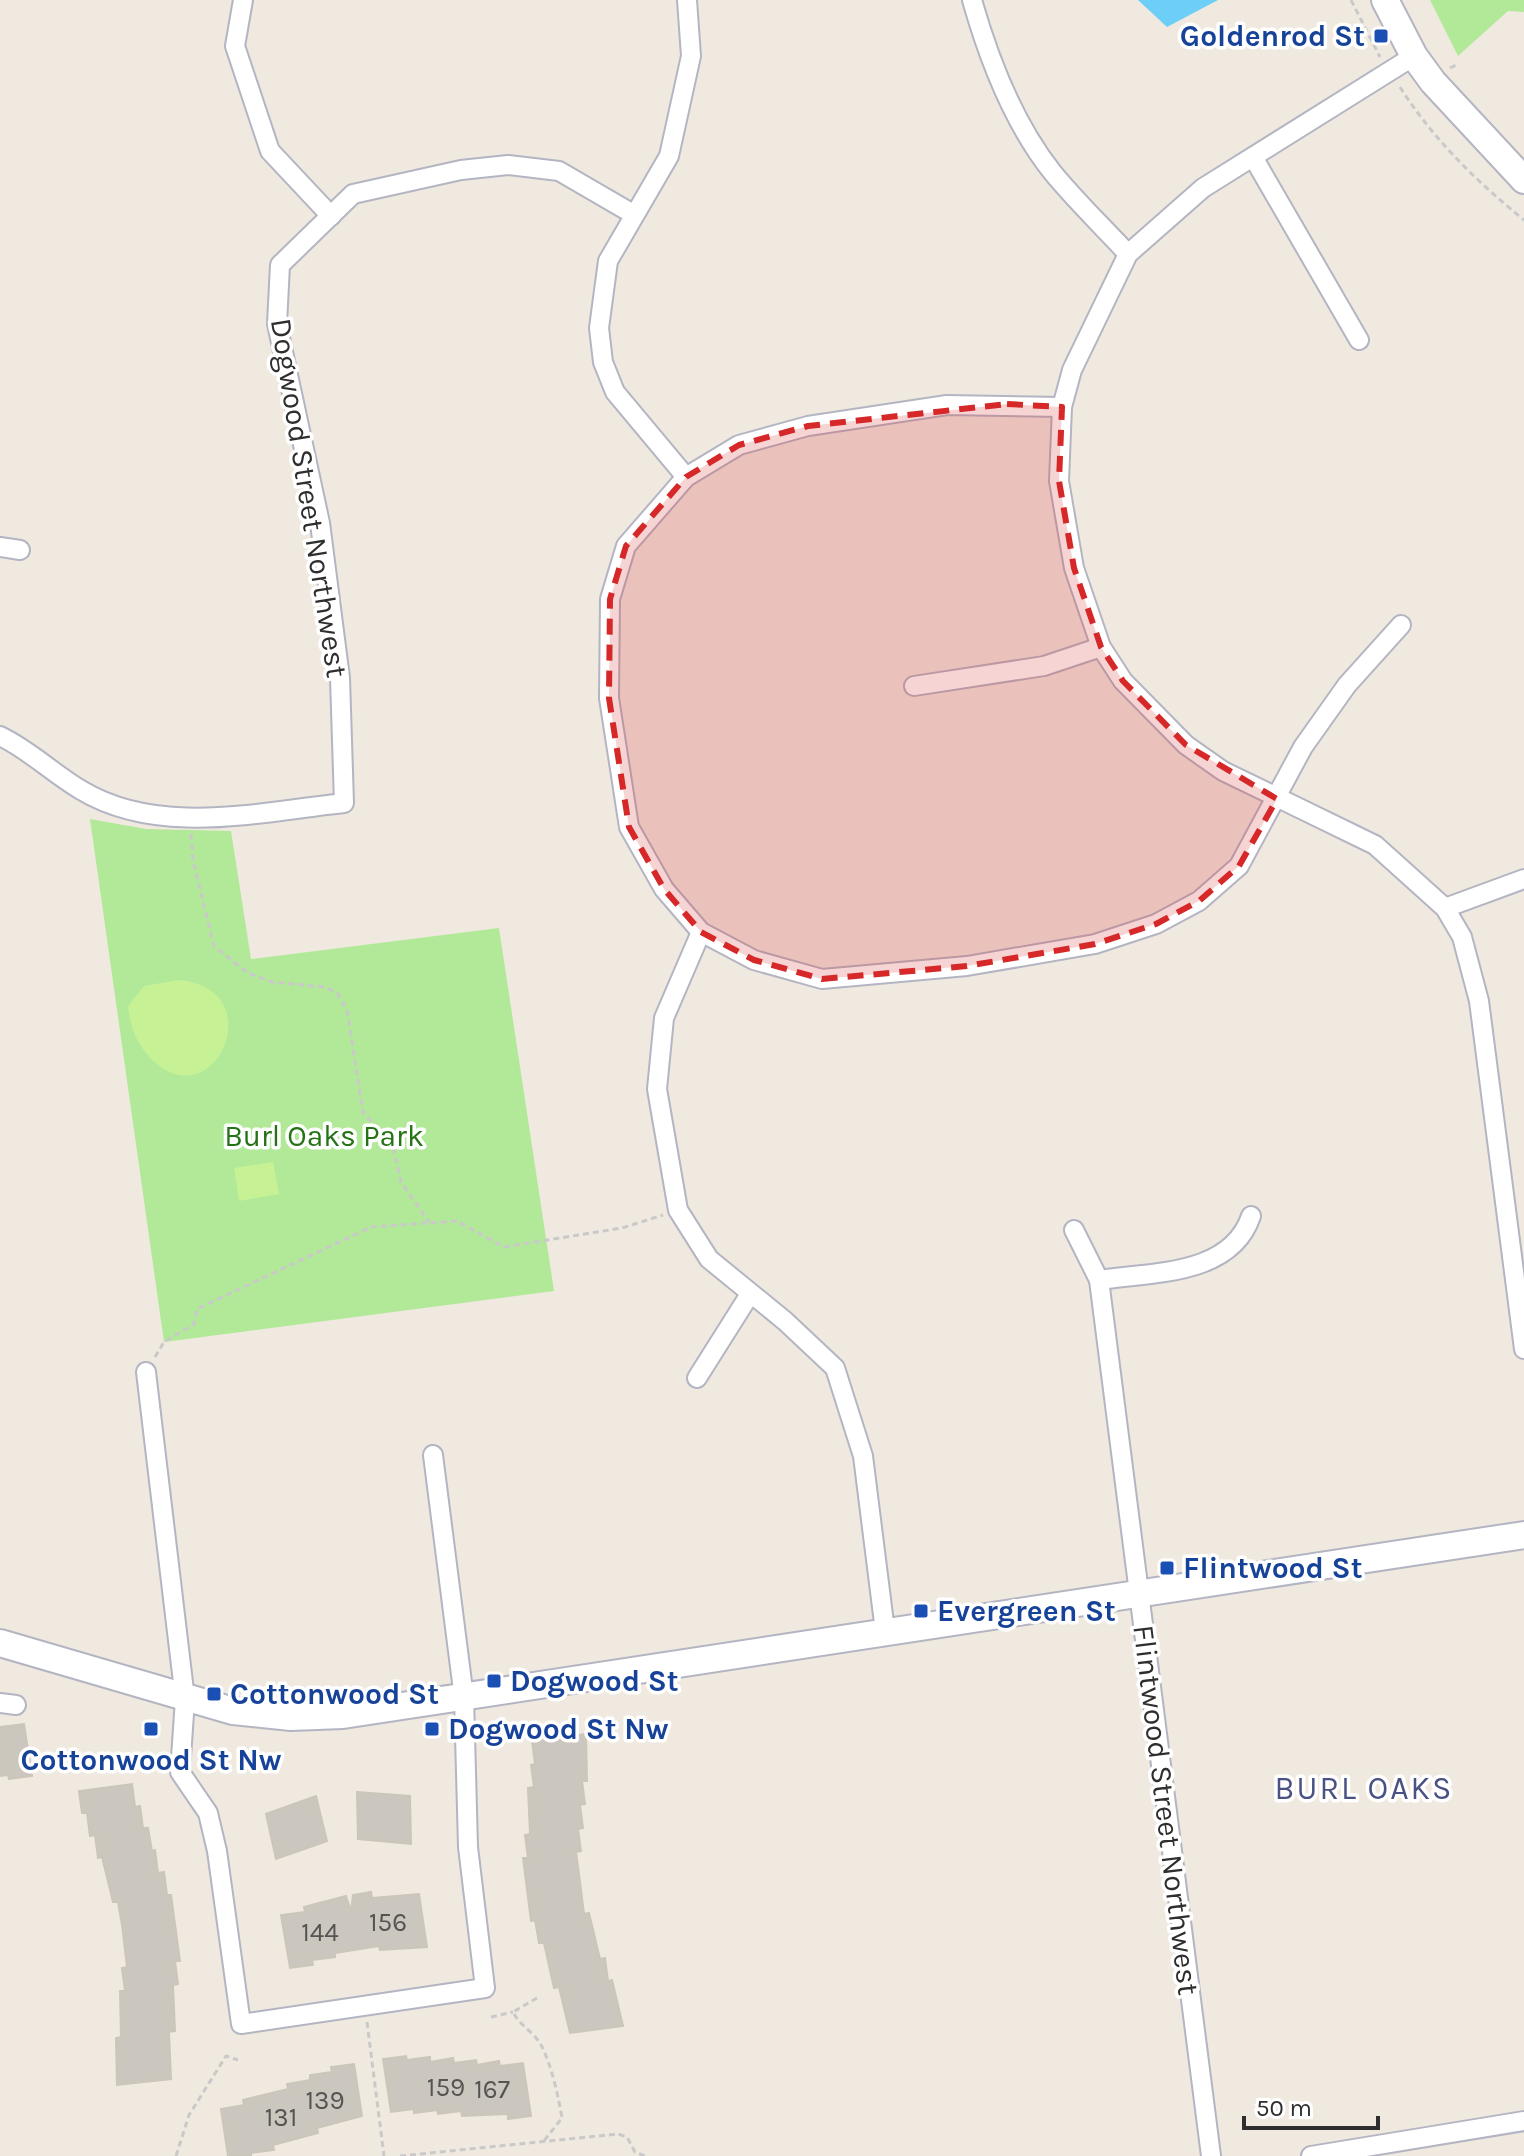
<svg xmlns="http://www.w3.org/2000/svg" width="1524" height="2156" viewBox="0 0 1524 2156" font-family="Karla,sans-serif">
	<rect width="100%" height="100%" fill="#f0e9e0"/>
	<g fill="#b2e999">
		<polygon points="1430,0 1524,0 1524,12 1508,11 1458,56"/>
		<polygon points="90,819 146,829 231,831 251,959 499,928 554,1291 164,1342"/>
	</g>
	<g fill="#c6f194">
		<path d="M178,980C270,987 219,1112 158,1065C138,1049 131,1030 128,1006L144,986Z"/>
		<polygon points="273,1162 279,1194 239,1201 234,1168"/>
	</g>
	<polygon fill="#6dcef8" points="1138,0 1218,0 1167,27"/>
	<g fill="#cbc7be" stroke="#ccc6b9" stroke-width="2">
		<polygon points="24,1724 32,1776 9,1779 8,1775 0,1776 0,1727"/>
		<polygon points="586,1734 587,1781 582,1781 585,1804 580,1805 583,1828 578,1829 581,1851 576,1852 580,1882 584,1914 589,1913 600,1959 605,1958 608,1981 612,1980 623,2026 570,2033 559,1987 554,1988 544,1943 539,1943 535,1920 531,1921 523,1858 528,1858 525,1835 530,1834 528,1788 534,1787 531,1765 535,1764 532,1741"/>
		<polygon points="132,1784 135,1807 140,1806 143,1828 148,1828 152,1851 155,1850 158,1873 164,1872 167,1895 171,1895 180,1961 175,1961 178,1984 173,1985 175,2031 169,2032 171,2079 117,2085 116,2038 121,2037 120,1991 125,1991 122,1968 127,1967 122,1925 118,1902 113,1902 102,1857 98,1858 95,1835 90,1836 87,1813 82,1813 79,1791"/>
		<polygon points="357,1792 410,1796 411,1844 358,1839"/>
		<polygon points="316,1796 327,1841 276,1859 266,1814"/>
		<polygon points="371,1892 372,1898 419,1894 427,1947 380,1950 379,1946 335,1953 335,1957 312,1960 313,1965 290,1968 281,1915 305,1912 304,1907 346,1896 351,1911 353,1895"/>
		<polygon points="406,2056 407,2060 430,2057 430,2062 453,2058 454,2063 476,2060 477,2065 499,2061 500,2066 523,2063 531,2116 508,2119 508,2114 462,2116 461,2111 438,2114 437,2110 414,2113 414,2109 391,2112 383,2059"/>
		<polygon points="354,2064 362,2116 317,2128 318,2133 273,2145 274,2150 251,2153 251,2156 228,2156 221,2109 244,2105 243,2100 288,2089 287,2084 310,2080 310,2075 332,2072 331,2067"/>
	</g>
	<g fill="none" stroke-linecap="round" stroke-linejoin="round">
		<defs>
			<g id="street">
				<polyline points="243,0 235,46 270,151 331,216"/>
				<path d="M972,0C989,60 1013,123 1053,173C1076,201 1103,227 1128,254"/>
				<polyline points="1414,56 1203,188 1128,254 1072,370 1062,407 1059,481 1074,568 1101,647 1123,681 1186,745 1223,771 1375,845 1445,908 1462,937 1479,1001 1524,1349"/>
				<polyline points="1253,157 1359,340"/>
				<polyline points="1062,407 947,405 808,426 739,445 686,477 626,546 610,599 609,698 629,827 664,889 701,932 754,960 822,979 967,966 1095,944 1156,924 1199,901 1239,866 1303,747 1347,685 1401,625"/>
				<polyline points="686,477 615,392 603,362 599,328 608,261 669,156 691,56 687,0"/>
				<polyline points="0,547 20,550"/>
				<polyline points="914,686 1044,666 1101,647"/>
				<path d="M0,736C31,751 52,773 81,790C159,837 259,812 344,803L340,678L320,523L277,324L280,265L353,194L461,170L508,165L559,171L633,214"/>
				<polyline points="1445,908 1524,879"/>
				<polyline points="701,932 664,1018 657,1089 678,1210 709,1259 785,1321 835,1368 863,1456 885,1631"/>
				<polyline points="1074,1230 1099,1280 1211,2156"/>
				<path d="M1099,1280C1152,1272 1231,1276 1251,1216"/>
				<polyline points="146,1372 185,1699 180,1772 208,1813 217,1851 241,2024 485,1988 468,1847 464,1698 433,1455"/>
				<polyline points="697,1378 750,1294"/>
				<polyline points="0,1703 16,1705"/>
				<polyline points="1311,2156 1524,2121"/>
			</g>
			<g id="secondary">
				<polyline points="1385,0 1414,56 1433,82 1524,180"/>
				<polyline points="0,1643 233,1711 291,1717 343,1715 1524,1535"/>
			</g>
		</defs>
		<use href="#street" stroke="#b4b5c2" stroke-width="22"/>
		<use href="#secondary" stroke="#b4b5c2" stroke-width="30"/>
		<g stroke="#c9c9c9" stroke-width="3" stroke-dasharray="6 4" stroke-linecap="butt">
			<polyline points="1351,0 1380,57"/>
			<polyline points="1450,68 1458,64"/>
			<path d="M1400,87C1433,139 1476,181 1524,220"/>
			<polyline points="191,834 193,860 214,946 248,973 272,982 325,987 337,993 347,1010 363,1112 393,1147 401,1182 429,1222"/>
			<polyline points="155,1357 164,1342 194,1324 197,1309 371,1227 457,1221 504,1247 622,1228 663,1215"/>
			<path d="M537,1998L513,2012C520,2026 534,2032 541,2045C551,2063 559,2099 562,2118L543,2142"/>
			<polyline points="491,2017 513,2012"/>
			<polyline points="367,2022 384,2156"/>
			<polyline points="176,2156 189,2115 226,2056 238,2060"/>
			<polyline points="400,2156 618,2134 627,2137 635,2152 645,2156"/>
		</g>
		<use href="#street" stroke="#fff" stroke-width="18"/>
		<use href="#secondary" stroke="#fff" stroke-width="26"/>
	</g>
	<path fill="#d62828" fill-opacity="0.2" stroke="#d62828" stroke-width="6" stroke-dasharray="16 10" stroke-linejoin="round" d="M1007,404L1062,407L1059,481L1074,568L1101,647L1123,681L1186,745L1277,799L1239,866L1199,901L1156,924L1095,944L967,966L822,979L754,960L701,932L664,889L629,827L609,698L610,599L626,546L686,477L739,445L808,426Z"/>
	<g fill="#1a4fb4" stroke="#fff" stroke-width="3">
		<rect x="1373" y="28" width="16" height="16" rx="4"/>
		<rect x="1159" y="1560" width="16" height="16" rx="4"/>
		<rect x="913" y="1603" width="16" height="16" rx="4"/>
		<rect x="486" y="1673" width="16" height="16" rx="4"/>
		<rect x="206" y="1686" width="16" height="16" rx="4"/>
		<rect x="143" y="1721" width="16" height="16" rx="4"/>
		<rect x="424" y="1721" width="16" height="16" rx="4"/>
	</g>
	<g text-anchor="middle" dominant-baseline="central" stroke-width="7" stroke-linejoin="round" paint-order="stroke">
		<g font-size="26" fill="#555452">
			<text x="388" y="1922">156</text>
			<text x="320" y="1932">144</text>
			<text x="446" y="2087">159</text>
			<text x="492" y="2089">167</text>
			<text x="325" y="2100">139</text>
			<text x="281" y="2117">131</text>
		</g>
		<g font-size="30" font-weight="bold" fill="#164399" stroke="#fff" text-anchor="start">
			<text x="1365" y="36" text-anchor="end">Goldenrod St</text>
			<text x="1183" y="1568">Flintwood St</text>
			<text x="937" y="1611">Evergreen St</text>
			<text x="510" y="1681">Dogwood St</text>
			<text x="230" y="1694">Cottonwood St</text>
			<text x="448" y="1729">Dogwood St Nw</text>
			<text x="151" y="1760" text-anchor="middle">Cottonwood St Nw</text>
		</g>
		<g font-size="30" fill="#2e2e2e" stroke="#fff">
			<text transform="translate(309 498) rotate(81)">Dogwood Street Northwest</text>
			<text transform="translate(1166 1810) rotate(83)">Flintwood Street Northwest</text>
		</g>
		<g font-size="30" fill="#267316" stroke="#fff">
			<text x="324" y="1136">Burl Oaks Park</text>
		</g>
		<g font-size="32" letter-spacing="2" fill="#4a5283" stroke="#fff">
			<text x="1364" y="1788">BURL OAKS</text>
		</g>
	</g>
	<path d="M1244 2116v12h134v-12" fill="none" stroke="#2e2e2e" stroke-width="4"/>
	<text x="1256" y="2116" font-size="24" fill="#2e2e2e" stroke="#ffffff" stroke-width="6" paint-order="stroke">50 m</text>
</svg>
